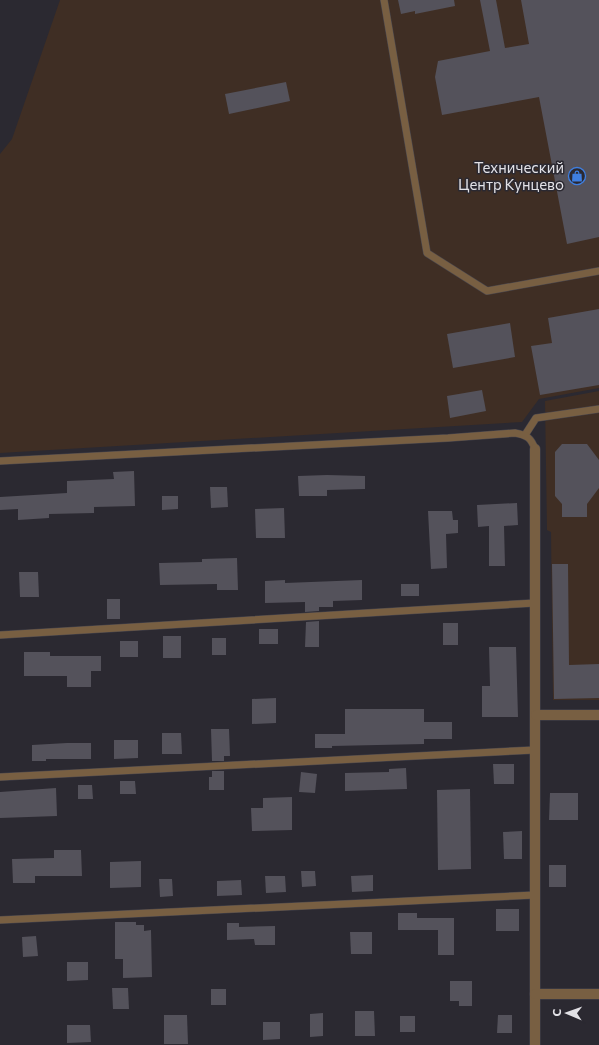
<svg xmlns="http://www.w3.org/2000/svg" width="599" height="1045" viewBox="0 0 599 1045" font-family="Commissioner,sans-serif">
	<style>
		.commercial { fill: #3f2e24 }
		.building { fill: #54525b }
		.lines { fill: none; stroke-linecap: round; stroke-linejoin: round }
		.service-casing { stroke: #48464e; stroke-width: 8 }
		.minor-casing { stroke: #48464e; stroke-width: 11 }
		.service { stroke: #785f42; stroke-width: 7 }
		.minor { stroke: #785f42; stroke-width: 10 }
		.labels { text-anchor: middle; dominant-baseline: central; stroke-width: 3; stroke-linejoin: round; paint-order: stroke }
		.poi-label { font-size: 15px; fill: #e2e1e6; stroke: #2b2931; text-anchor: end }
	</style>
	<rect width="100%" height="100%" fill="#2b2931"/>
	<g class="commercial">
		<polygon points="60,0 599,0 599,388 539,399 522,422 0,453 0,154 12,139"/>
		<polygon points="599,391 599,700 553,700 551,532 547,530 545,401"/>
	</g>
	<g class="building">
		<polygon points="398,0 454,0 455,6 415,14 415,11 401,14"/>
		<polygon points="480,0 496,0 505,48 529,44 521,0 599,0 599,237 567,244 539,97 442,115 435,77 438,61 490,51"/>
		<polygon points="286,82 290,101 229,114 225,94"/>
		<polygon points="599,309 599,385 540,395 531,346 552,343 548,318"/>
		<polygon points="510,323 515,357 453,368 447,334"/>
		<polygon points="482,390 486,411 450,418 447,396"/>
		<polygon points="562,444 587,444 599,460 599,488 587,504 587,517 562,517 562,504 555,496 555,452"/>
		<polygon points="134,471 135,506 94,507 94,513 49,514 49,518 18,520 18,509 0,510 0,497 67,493 67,481 114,479 113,472"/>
		<polygon points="327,475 365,476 365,489 327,490 327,496 299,496 298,476"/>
		<polygon points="210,487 227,487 228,507 211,508"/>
		<polygon points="162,496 178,496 178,509 162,510"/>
		<polygon points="517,503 518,525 504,526 505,566 489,566 489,526 478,527 477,505"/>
		<polygon points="284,508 285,538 256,538 255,509"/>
		<polygon points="428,511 452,511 453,520 458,520 458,533 446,534 447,568 431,569"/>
		<polygon points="237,558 238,590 217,590 217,584 160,585 159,563 202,562 202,559"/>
		<polygon points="552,564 568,564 569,665 599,664 599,698 554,699"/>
		<polygon points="19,572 38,572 39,597 20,597"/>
		<polygon points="285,580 285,583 362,580 362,600 333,601 333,607 319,607 319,611 305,612 305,602 265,603 265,581"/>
		<rect x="401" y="584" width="18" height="12"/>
		<rect x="107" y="599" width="13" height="20"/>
		<polygon points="319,621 319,647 305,647 306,622"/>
		<rect x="443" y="623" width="15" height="22"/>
		<rect x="259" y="629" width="19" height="15"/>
		<rect x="163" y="636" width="18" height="22"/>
		<rect x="212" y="638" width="14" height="17"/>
		<rect x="120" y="641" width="18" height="16"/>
		<polygon points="489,647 516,647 518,717 482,717 482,686 490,686"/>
		<polygon points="24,652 50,652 50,656 101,656 101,671 91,671 91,687 67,687 67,676 24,676"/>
		<polygon points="276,698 276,723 252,724 252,699"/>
		<polygon points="345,709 424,709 424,722 452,722 452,739 424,739 424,744 332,746 332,748 315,748 315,734 345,734"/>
		<polygon points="211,729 229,729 230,756 224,756 224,761 212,761"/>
		<polygon points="162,733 181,733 182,754 162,754"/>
		<polygon points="114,740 138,740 138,758 114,759"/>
		<polygon points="67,743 91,743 91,759 46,759 46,761 32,761 32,745"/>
		<polygon points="493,764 514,764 514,784 494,784"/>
		<polygon points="406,768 407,789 345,791 345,773 389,772 389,769"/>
		<polygon points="212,771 224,771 224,790 209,790 209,777 212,777"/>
		<polygon points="301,772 317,774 315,793 299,792"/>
		<polygon points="120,781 135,781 136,794 120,794"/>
		<polygon points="78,785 92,785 93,799 78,799"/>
		<polygon points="56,788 57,816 0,818 0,792"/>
		<polygon points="470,789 471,869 438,870 437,790"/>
		<polygon points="550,793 578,793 578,820 549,820"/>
		<polygon points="292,797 292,830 252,831 251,808 263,808 263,798"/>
		<polygon points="522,831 522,859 504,859 503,832"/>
		<polygon points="54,850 81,850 82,876 35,876 35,883 13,883 12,859 54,858"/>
		<polygon points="141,861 141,887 110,888 110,862"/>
		<rect x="549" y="865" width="17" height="22"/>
		<polygon points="301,871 315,871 316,886 302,887"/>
		<polygon points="373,875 373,891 352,892 351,876"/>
		<polygon points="265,876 285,876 286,892 266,893"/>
		<polygon points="159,879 172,879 173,896 160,897"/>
		<polygon points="241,880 242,895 217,896 217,881"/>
		<rect x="496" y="909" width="23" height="22"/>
		<polygon points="398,913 417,913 417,918 454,918 454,955 438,955 438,930 398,930"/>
		<polygon points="115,922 136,922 136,925 144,925 144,931 151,930 152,977 123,978 123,959 115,959"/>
		<polygon points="227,923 239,923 239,927 275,926 275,945 255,945 254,939 227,940"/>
		<polygon points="350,932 372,932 372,954 351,954"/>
		<polygon points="36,936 38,956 23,957 22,937"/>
		<polygon points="67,962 88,962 88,980 67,981"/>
		<polygon points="450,981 472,981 472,1006 459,1006 459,1001 450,1001"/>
		<polygon points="112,988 128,988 129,1009 113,1009"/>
		<rect x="211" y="989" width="15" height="16"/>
		<polygon points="355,1011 374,1011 375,1036 355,1036"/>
		<polygon points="323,1013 323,1036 310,1037 310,1014"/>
		<polygon points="164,1015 187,1015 188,1044 164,1044"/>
		<polygon points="498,1015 512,1015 512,1033 497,1033"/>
		<rect x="400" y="1016" width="15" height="16"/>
		<polygon points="263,1022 280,1022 280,1039 263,1040"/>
		<polygon points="67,1025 90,1025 91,1042 67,1043"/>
	</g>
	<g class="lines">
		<g class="service-casing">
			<g id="service">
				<polyline points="384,0 427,253 487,291 599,271"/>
				<polyline points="525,435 536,418 599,409"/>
				<path d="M0,461L448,438L515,433C527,435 531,438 535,449"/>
				<polyline points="0,635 535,603"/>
				<polyline points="0,777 535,750"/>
				<polyline points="0,920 535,895"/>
			</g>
		</g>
		<g class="minor-casing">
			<g id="minor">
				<polyline points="535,449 535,1045"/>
				<polyline points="536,715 599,715"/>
				<polyline points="535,994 599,994"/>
			</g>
		</g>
		<use href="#service" class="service"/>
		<use href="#minor" class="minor"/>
	</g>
	<defs>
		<g id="shop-ring" transform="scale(0.9)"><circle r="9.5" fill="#2b2931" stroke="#3f7fe0" stroke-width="1.5"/><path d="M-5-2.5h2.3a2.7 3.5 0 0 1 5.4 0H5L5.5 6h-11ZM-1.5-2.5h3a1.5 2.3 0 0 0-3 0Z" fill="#3f7fe0"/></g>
	</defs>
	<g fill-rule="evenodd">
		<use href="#shop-ring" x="577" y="176"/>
	</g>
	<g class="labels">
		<g class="poi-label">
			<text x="564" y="167">Технический<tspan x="564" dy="17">Центр Кунцево</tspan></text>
		</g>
	</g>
	<g transform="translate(567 1013) rotate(272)" stroke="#2b2931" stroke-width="3" paint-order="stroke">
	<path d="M0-3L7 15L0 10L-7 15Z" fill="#e2e1e6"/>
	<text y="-6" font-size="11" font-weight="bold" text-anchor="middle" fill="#e2e1e6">С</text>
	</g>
</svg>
